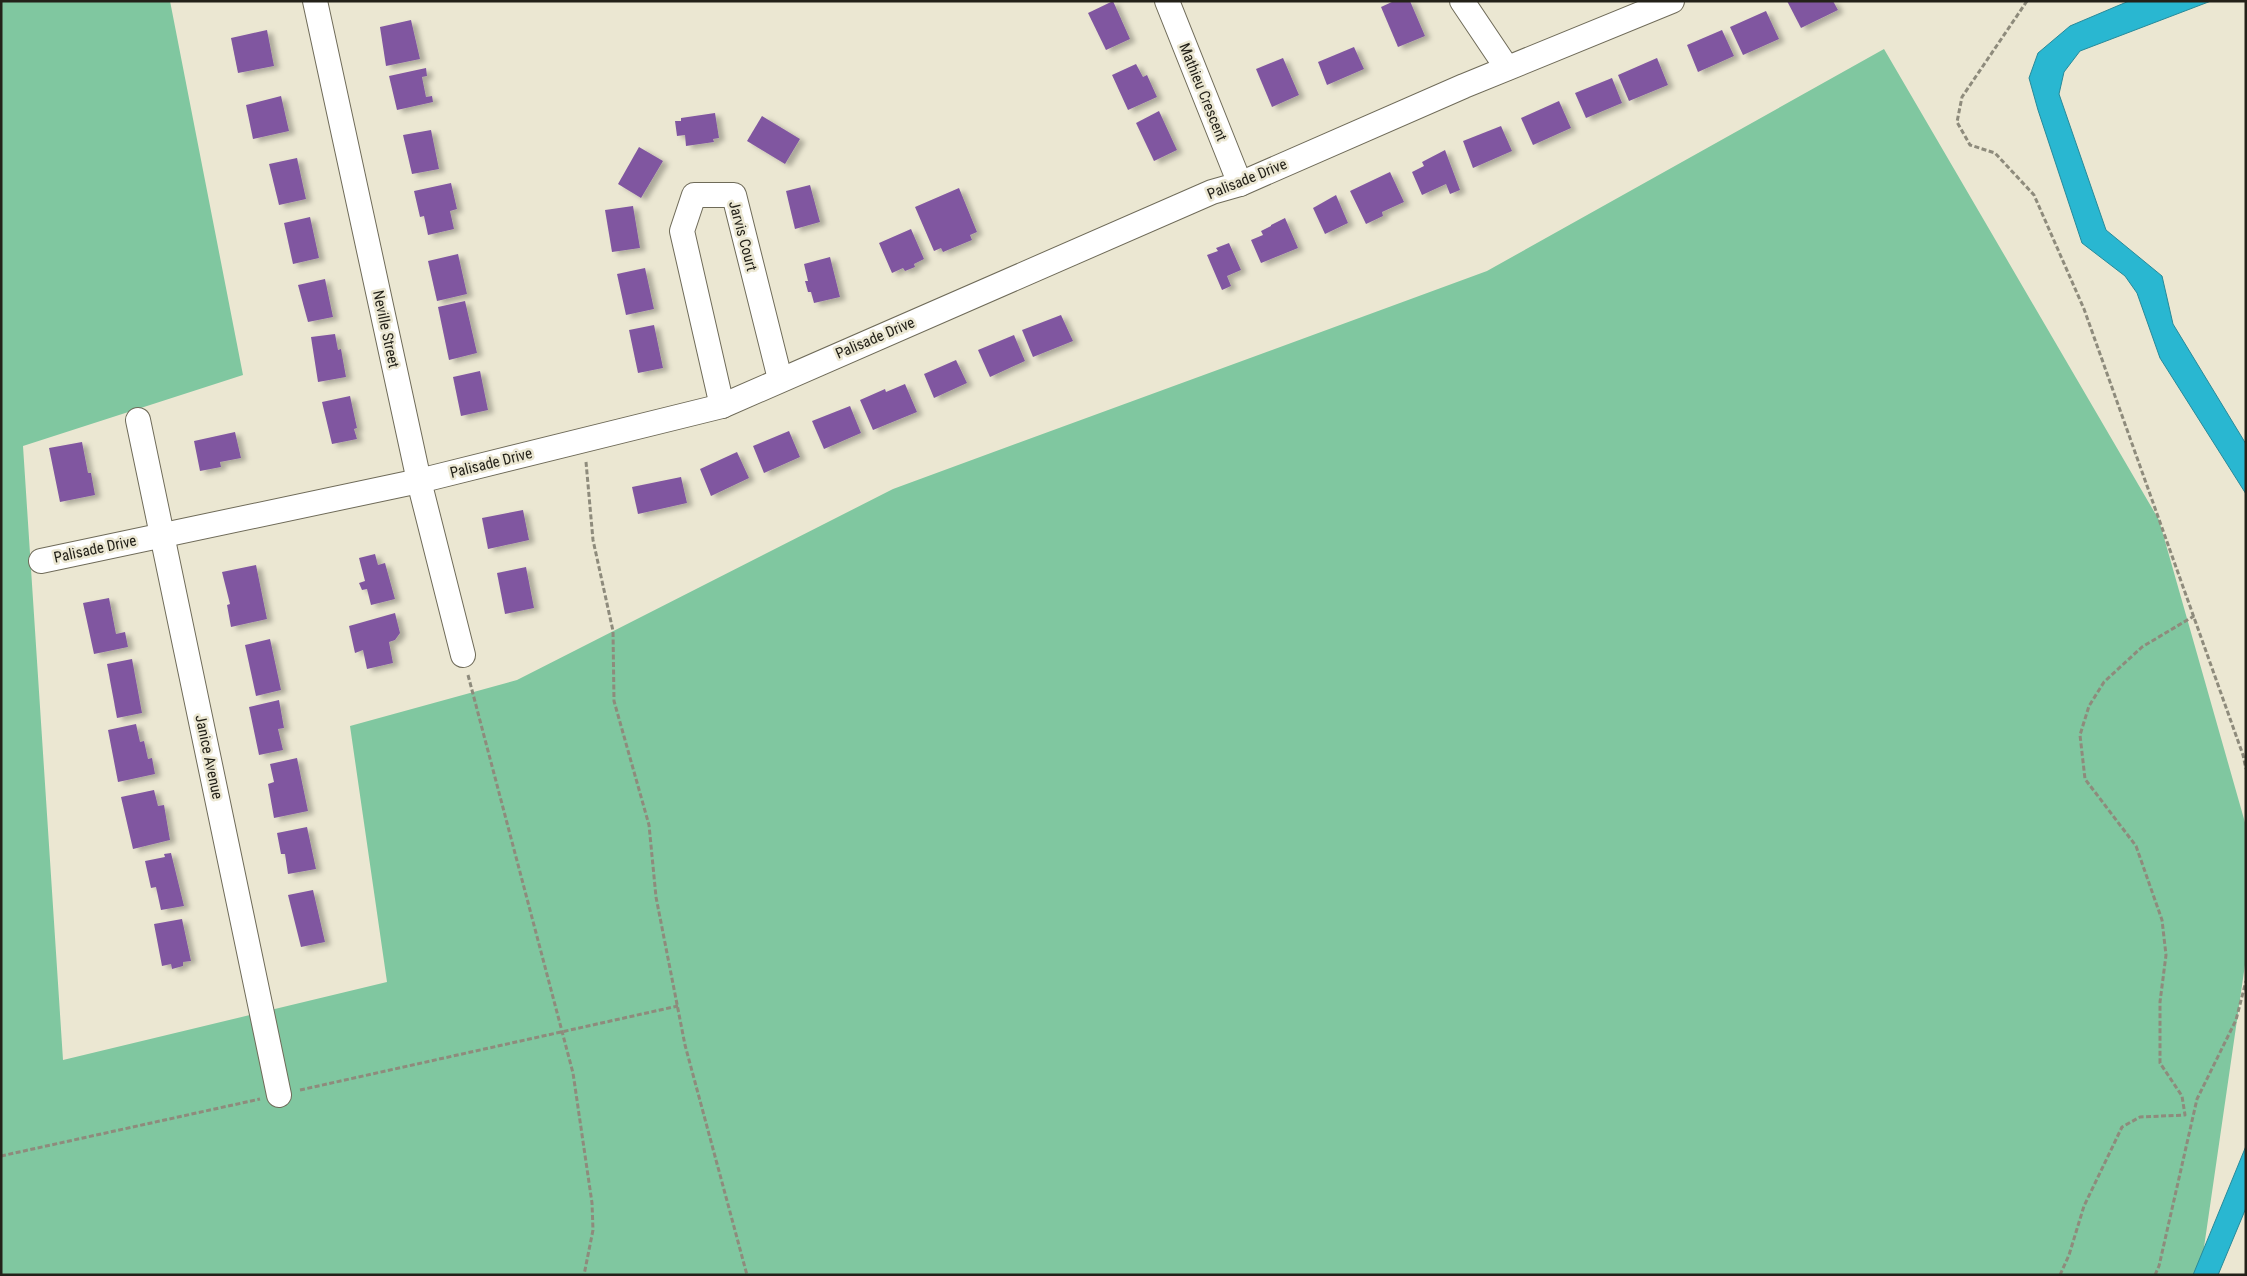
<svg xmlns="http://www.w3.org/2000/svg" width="2247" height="1276" viewBox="0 0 2247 1276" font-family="'Roboto Condensed',sans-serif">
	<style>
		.green { fill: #80c7a0 }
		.water { fill: #29b7d1; stroke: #278a9a }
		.building { fill: #8057a0; filter: url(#shadow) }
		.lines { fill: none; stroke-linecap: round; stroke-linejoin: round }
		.minor-casing { stroke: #6f6b59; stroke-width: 26 }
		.path { stroke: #8e8b7c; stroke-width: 3; stroke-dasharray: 5 2.5; stroke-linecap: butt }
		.minor { stroke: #fff; stroke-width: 24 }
		.labels { text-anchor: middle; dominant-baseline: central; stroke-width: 5; stroke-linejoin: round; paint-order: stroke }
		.street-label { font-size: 15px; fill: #232119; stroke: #ebe7d2 }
	</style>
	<defs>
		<filter id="shadow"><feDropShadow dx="5.5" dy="3" stdDeviation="2.5" flood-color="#0004"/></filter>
	</defs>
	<rect width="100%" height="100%" fill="#ebe7d2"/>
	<polygon class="green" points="1,1 170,1 243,375 23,446 63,1060 387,982 350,726 517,680 893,489 1487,271 1884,49 2159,520 2246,826 2246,958 2200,1275 1,1275"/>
	<g class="water">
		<polygon points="2129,1 2211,1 2080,51 2064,72 2059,94 2106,230 2162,276 2173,324 2246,444 2246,494 2160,358 2137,293 2125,276 2082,243 2038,110 2029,78 2038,53 2070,26"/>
		<polygon points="2246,1146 2246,1208 2218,1275 2193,1275"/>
	</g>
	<g class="building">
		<polygon points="1113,1 1130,39 1106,50 1088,13"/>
		<polygon points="1394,1 1410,1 1425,36 1398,47 1381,7"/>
		<polygon points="1787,1 1833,1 1838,10 1801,28"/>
		<polygon points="1766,11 1779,39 1743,55 1730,27"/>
		<polygon points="411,20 420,59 386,66 380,27"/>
		<polygon points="267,30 274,66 238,73 231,38"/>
		<polygon points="1722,30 1734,56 1698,72 1687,45"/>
		<polygon points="1354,47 1364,69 1327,85 1318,62"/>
		<polygon points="1283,58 1299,95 1272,107 1256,69"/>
		<polygon points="1657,58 1668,85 1629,101 1618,75"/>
		<polygon points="1136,64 1143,77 1147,75 1157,97 1128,110 1112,75"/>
		<polygon points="426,68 427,76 422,77 426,97 432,96 433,102 397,110 389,76"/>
		<polygon points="1612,78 1622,103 1586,118 1575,93"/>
		<polygon points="281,96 289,131 253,139 246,105"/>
		<polygon points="1559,101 1571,128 1533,145 1521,118"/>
		<polygon points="1159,111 1177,150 1154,161 1136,123"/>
		<polygon points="715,113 719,138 713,139 714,142 686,146 685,135 677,136 675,121 681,121 681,118"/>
		<polygon points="762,116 800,139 785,164 747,141"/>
		<polygon points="1501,126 1512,151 1473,168 1463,141"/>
		<polygon points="431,130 439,169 412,174 403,135"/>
		<polygon points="639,147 663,161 641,198 618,184"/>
		<polygon points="1445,150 1460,190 1450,194 1446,184 1422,195 1412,172 1424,166 1422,162"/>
		<polygon points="297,158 306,199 279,205 269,164"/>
		<polygon points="1390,172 1404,202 1382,212 1383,216 1366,224 1350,191"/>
		<polygon points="451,183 457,209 450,211 454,229 428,235 424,216 420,217 414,191"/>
		<polygon points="810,185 820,222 795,229 786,191"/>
		<polygon points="959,188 977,232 970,235 972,240 943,252 941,248 934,251 915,207"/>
		<polygon points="1336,195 1348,223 1325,234 1313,208"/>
		<polygon points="633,206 640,248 612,252 605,210"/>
		<polygon points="310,217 319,258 293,264 284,223"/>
		<polygon points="1285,218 1298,248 1261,263 1251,240 1263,235 1261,231 1271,226 1271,225"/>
		<polygon points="911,229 924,259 914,264 915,267 905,271 903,268 892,273 879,243"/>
		<polygon points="1229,243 1241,270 1227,276 1231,286 1222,290 1207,255 1218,251 1216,248"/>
		<polygon points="458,254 467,294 437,301 428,261"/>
		<polygon points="830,257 840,297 814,303 811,292 808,292 805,281 808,281 804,264"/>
		<polygon points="645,268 654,309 626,315 617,274"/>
		<polygon points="325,279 333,317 308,322 298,285"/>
		<polygon points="465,301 477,353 449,360 438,307"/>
		<polygon points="1061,315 1073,341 1033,357 1022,330"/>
		<polygon points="654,325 663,368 638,373 629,330"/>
		<polygon points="335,334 338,350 341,349 346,377 318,382 311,337"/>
		<polygon points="1014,335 1025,361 990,377 978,350"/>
		<polygon points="956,360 967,383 934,398 924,374"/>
		<polygon points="480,371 488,410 461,416 453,377"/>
		<polygon points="905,384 917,412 873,430 860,400 885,389 886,392"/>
		<polygon points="350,396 357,428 354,429 357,439 332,444 322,402"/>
		<polygon points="850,406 861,433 824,449 812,421"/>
		<polygon points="789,431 800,457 764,473 753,446"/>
		<polygon points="235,432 241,458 220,462 221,467 200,471 194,441"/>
		<polygon points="82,442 88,473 91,473 95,495 60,502 49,448"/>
		<polygon points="737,452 749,478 711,496 700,469"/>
		<polygon points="681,477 687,503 638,514 632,487"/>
		<polygon points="523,510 529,540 488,549 482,518"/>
		<polygon points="375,554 378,565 385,563 395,599 371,605 367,589 362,590 359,583 365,581 359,558"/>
		<polygon points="256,565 267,619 231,627 227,605 230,604 222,572"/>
		<polygon points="526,567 534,608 505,614 497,573"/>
		<polygon points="109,598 116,634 125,632 128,647 94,654 83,603"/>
		<polygon points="395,613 400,633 395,640 389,642 393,663 367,669 363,650 355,653 349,626"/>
		<polygon points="270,639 281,690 256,696 245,645"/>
		<polygon points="132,659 142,713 117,718 107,664"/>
		<polygon points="279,700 284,728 278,729 283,750 259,755 249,707"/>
		<polygon points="136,724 140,742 144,741 148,759 152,758 155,774 118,782 108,730"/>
		<polygon points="297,758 308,811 274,818 268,784 274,782 270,764"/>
		<polygon points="154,790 158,806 164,805 170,840 133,849 121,797"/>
		<polygon points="307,827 316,869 288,874 285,854 281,854 277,833"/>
		<polygon points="171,853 184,906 161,910 156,887 151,888 145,861 165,857 164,854"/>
		<polygon points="313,890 325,942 301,947 288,895"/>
		<polygon points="182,919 191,961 183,962 183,966 172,969 171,964 162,966 154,924"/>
	</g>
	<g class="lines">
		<g class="minor-casing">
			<g id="minor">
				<polyline points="315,1 419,481 463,655"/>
				<polyline points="1167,1 1240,184"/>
				<polyline points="1462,1 1507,68"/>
				<polyline points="722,406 682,231 694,195 734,195 780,379"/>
				<polyline points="138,420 279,1095"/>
				<polyline points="41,561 419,481 722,406 1212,192 1240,184 1464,86 1672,1"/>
			</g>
		</g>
		<g class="path">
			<polyline points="2027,1 1962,97 1957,122 1970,145 1995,153 2034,195 2084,309 2243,755 2246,769"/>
			<polyline points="586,462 593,540 613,631 614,701 649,825 656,897 685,1045 747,1275"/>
			<polyline points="468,675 573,1073 592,1203 593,1230 584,1275"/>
			<polyline points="300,1090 678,1006"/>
			<polyline points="1,1156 260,1099"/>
			<polyline points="2060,1275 2069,1255 2084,1206 2122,1127 2140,1117 2185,1115 2182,1096 2160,1063 2160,1002 2166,955 2162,920 2136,846 2085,779 2080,735 2089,706 2104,682 2142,647 2194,616"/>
			<polyline points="2155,1275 2159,1266 2197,1099 2236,1020 2246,981"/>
		</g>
		<use href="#minor" class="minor"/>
	</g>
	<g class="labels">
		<g class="street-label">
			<text transform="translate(1203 92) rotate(68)">Mathieu Crescent</text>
			<text transform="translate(1247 179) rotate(-22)">Palisade Drive</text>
			<text transform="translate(743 236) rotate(75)">Jarvis Court</text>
			<text transform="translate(386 329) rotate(78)">Neville Street</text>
			<text transform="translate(875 338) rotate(-23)">Palisade Drive</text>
			<text transform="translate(491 463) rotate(-14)">Palisade Drive</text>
			<text transform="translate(95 549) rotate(-12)">Palisade Drive</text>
			<text transform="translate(209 757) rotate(78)">Janice Avenue</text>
		</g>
	</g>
	<rect width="2247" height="1276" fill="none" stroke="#232119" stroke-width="5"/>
</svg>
